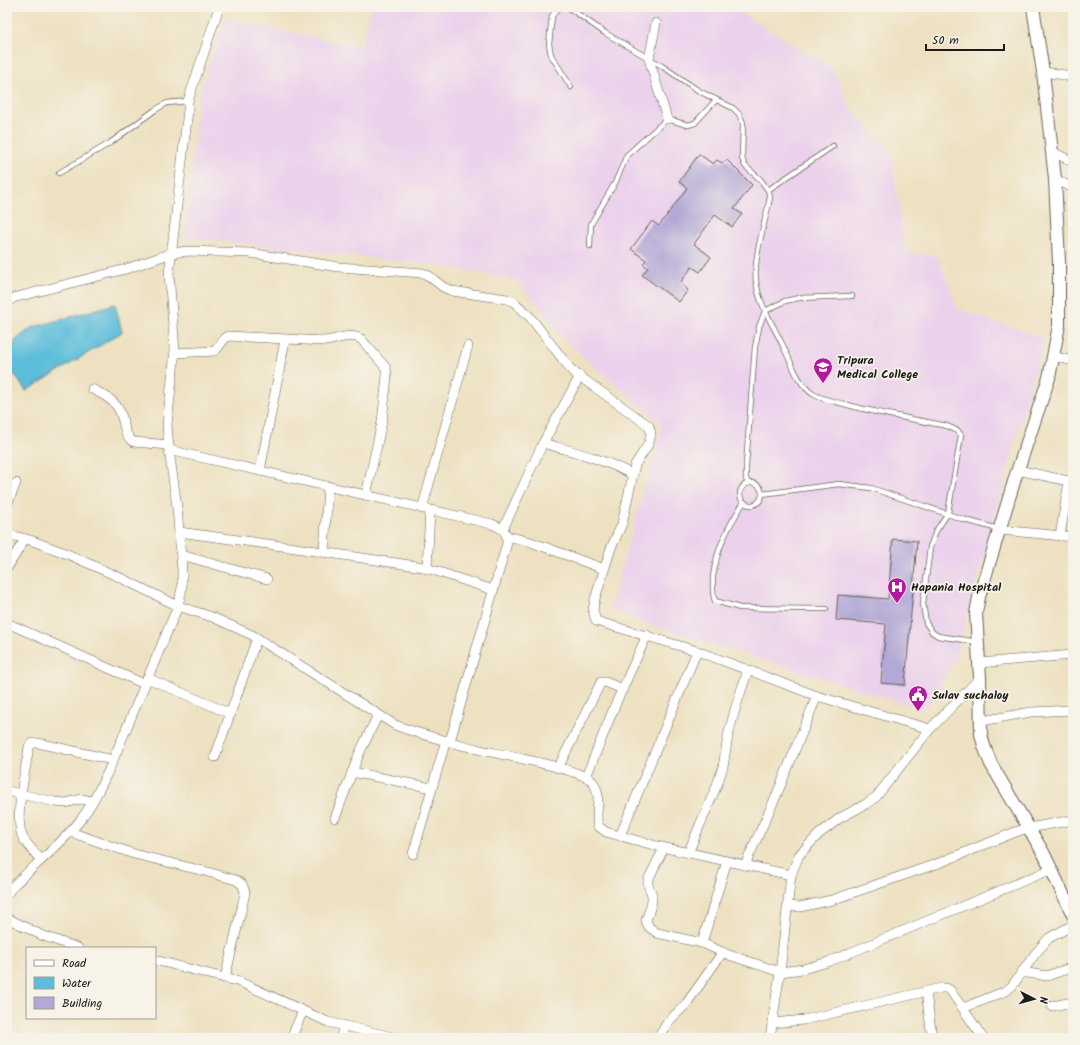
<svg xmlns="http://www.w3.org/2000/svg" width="1080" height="1045" viewBox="0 0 1080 1045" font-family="Kalam,sans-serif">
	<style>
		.built { fill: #ebd1ec }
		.water { fill: #5cbdda; stroke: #3c6c7b }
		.building { fill: #b3a9d6 }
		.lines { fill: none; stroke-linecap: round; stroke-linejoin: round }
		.lane-casing { stroke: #656156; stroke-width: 6 }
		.street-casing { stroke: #656156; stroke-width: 10 }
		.secondary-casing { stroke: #656156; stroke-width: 14 }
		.lane { stroke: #fff; stroke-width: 4.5 }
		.street { stroke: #fff; stroke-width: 9 }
		.secondary { stroke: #fff; stroke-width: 12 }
		.labels { text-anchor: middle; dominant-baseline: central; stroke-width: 3.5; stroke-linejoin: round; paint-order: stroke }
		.poi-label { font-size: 12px; font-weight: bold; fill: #1c1c1c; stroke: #f7f3e8; text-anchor: start }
	</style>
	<rect width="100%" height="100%" fill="#f7f3e8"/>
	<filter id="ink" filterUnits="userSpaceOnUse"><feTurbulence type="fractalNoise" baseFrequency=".025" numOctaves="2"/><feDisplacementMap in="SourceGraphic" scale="8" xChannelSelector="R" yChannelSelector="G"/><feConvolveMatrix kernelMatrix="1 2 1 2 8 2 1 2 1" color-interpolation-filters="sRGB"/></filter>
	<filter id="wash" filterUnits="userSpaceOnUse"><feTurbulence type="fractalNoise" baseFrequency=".012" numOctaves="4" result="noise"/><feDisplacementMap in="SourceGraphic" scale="16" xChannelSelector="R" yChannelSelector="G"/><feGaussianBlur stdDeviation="0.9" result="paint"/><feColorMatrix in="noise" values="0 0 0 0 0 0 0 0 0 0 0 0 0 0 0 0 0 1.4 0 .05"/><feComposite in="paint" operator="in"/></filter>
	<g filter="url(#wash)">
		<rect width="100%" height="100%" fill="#ede1c1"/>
		<polygon class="built" points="372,7 731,7 832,68 850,108 891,153 905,253 938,256 957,309 1044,338 955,660 925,710 647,624 610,609 662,425 568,343 518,281 436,265 185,237 198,98 225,19 361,47"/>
		<polygon class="water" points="115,304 122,332 26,391 7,364 7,359 16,340 31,328"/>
		<g id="blocks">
			<g class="building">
				<polygon points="699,154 713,164 717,160 722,163 727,160 752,185 734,209 742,214 732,227 715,215 694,244 711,257 700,272 692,267 680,283 688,290 679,302 642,275 648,268 643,264 646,260 631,249 652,221 659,226 687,188 679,182"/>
				<polygon points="893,539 917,541 905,685 881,683 886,624 836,620 838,595 888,599"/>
			</g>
		</g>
	</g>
	<g filter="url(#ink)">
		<use href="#blocks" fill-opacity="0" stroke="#656156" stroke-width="1"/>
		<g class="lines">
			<g class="lane-casing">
				<g id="lane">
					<polyline points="559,7 552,16 549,44 551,55 571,87"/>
					<path d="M568,7L605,33L662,66L699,91L733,108L739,114L743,123L742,158L745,166L760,179L768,190L770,197C766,220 753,258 756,281C759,305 774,326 784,348C792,364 798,384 813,394C823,400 837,402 848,405C880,414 914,419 947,426L958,431L961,435L948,513L936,531L930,547L923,604L926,623L932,632L938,636L978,642"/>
					<polyline points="59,173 110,143 155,110 167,103 188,101"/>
					<polyline points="768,190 833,146"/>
					<polyline points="590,246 591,224 615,183 627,155 667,119 688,125 695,123 716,100"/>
					<circle cx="751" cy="494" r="11"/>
					<polyline points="748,483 746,479 746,465 755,347 759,327 765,311 785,301 799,298 852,296"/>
					<polyline points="762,494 839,484 871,488 962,519 998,529"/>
					<path d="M744,502C728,527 717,547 713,577C713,586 712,593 715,601L740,608L826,609"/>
				</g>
			</g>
			<g class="street-casing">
				<g id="street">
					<polyline points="656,23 649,59 667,119"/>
					<polyline points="1043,72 1065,75 1073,79"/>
					<polyline points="1051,151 1073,162"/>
					<polyline points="1055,179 1073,188"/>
					<polyline points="7,303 13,298 126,269 172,253 188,251 250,253 339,267 423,273 429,276 443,287 452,291 507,299 514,302 530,317 572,371 649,426 651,434 649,443 635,465 622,524 611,548 595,599 593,610 596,621 697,651 817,696 930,729"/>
					<path d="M175,353L215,351C220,346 222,340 228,336L324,341C337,340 350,332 361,339L386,368L387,376L382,422L366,495"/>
					<polyline points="1053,356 1073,361"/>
					<path d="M92,389C102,394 115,400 120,412C125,422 123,436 134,442L169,445"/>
					<path d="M543,443C574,452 605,459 633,475"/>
					<path d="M169,450L492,524C502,528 508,532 507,543L450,741"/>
					<polyline points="1018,470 1073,482"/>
					<polyline points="260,471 285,340"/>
					<polyline points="7,505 16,483"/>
					<polyline points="422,509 468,346"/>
					<polyline points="503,529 543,443 580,376"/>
					<polyline points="1000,530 1073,537"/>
					<polyline points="179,532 282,546 423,567 436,571 493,590"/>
					<path d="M7,534L30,540L65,553L121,578L178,606L212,617L252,635L395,725C421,735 450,742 477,749C497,754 584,769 593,782C603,797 594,811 598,826L606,832L657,846L791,875"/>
					<polyline points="507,536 531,542 604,569"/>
					<polyline points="1060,536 1069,481"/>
					<polyline points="324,552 328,486"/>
					<polyline points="181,555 267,579"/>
					<polyline points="7,568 25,539"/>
					<polyline points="427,569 430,510"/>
					<polyline points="7,623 144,684"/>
					<polyline points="979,663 1073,655"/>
					<polyline points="147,678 231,714"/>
					<polyline points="982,721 1031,712 1073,710"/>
					<polyline points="215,757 257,638"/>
					<polyline points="558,768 601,682 605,682 623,689"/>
					<polyline points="352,772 432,788"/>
					<polyline points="586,777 616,703 647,635"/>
					<polyline points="7,791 55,802 66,803 81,799 92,801"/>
					<polyline points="335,818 359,754 378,715"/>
					<polyline points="70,832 134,854 208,872 236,880 242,884 245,892 242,907 225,978"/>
					<polyline points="620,836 697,651"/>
					<path d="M664,848L648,880C647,888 650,888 652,895C653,905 648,912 646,921L649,927L657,933L702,943L729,955L780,972L803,969L828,962L1052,869"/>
					<polyline points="688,853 717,785 723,767 728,736 736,706 748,670"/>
					<polyline points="413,854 446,740"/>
					<path d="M41,860C35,853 28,846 23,838C13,819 26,769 29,747L33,743H38L113,760"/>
					<polyline points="745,865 777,794 817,696"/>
					<path d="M7,894L14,885C35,865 59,846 78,823C92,806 102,785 111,765L178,606L182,588V570L177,507L169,450L167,425L175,351L169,274L188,110V101L219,7"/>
					<polyline points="787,906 800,907 832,900 939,863 1018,831 1029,828 1073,820"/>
					<polyline points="7,918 41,935 78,948"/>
					<polyline points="702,943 727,861"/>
					<polyline points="155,960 240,982 328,1022 397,1038"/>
					<polyline points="1021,972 1047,976 1073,967"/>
					<polyline points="926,992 932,1038"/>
					<polyline points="1052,1006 1073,1002"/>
					<polyline points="963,1008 1006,991 1012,986 1035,954 1049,938 1073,925"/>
					<polyline points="772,1023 804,1020 941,988 946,988 950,990 983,1038"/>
					<polyline points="291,1038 303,1011"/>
					<polyline points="341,1038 343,1025"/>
					<polyline points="658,1038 667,1023 686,1004 723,952"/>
					<polyline points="770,1038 780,972 791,875 799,855 819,834 840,818 866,804 876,797 930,729 980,678"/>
				</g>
			</g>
			<g class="secondary-casing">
				<polyline id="secondary" points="1033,7 1043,72 1055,179 1059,262 1059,325 1049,378 1016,475 979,597 976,613 980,678 981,734 984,746 991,764 1044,854 1073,915"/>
			</g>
			<use href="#lane" class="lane"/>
			<use href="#street" class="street"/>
			<use href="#secondary" class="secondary"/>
		</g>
	</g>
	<defs>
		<g id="university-pin" transform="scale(1)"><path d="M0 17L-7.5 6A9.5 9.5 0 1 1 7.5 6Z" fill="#b5179e" stroke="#f7f3e8"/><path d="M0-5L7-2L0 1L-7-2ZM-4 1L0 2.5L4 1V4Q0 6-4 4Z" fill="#fff"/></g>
		<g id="hospital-pin" transform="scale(1)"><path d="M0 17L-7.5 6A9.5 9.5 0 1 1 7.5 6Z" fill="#b5179e" stroke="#f7f3e8"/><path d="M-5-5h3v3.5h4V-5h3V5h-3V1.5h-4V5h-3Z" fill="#fff"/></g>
		<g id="civic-pin" transform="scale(1)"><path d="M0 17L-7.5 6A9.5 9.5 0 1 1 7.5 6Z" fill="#b5179e" stroke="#f7f3e8"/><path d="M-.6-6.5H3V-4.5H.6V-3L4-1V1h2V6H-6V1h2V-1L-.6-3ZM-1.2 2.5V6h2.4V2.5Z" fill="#fff"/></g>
	</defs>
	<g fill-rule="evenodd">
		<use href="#university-pin" x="823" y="367"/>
		<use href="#hospital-pin" x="897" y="587"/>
		<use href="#civic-pin" x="918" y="695"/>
	</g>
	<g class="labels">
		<g class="poi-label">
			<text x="837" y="360">Tripura<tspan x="837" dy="14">Medical College</tspan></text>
			<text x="911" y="587">Hapania Hospital</text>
			<text x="932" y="695">Sulav suchaloy</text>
		</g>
	</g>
	<rect width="1080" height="1045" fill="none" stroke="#f7f3e8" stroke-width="24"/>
	<rect x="26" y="947" width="130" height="72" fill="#f7f3e8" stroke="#9f9d96"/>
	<rect x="34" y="960" width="20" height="6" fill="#ffffff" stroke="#9f9d96"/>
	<text x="62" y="967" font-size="12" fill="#1c1c1c">Road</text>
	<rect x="34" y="977" width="20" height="12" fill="#5cbdda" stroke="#9f9d96"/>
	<text x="62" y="987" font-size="12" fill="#1c1c1c">Water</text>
	<rect x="34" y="997" width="20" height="12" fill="#b3a9d6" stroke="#9f9d96"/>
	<text x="62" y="1007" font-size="12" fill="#1c1c1c">Building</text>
	<g transform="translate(1034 999) rotate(96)" stroke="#f7f3e8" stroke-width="3" paint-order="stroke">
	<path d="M0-3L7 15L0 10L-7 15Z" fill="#1c1c1c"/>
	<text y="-6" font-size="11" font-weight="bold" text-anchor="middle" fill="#1c1c1c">N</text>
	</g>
	<path d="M926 44v6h78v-6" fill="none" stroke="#1c1c1c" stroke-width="2"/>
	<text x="932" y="44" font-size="12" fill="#1c1c1c" stroke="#f7f3e8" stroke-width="3" paint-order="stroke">50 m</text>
</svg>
